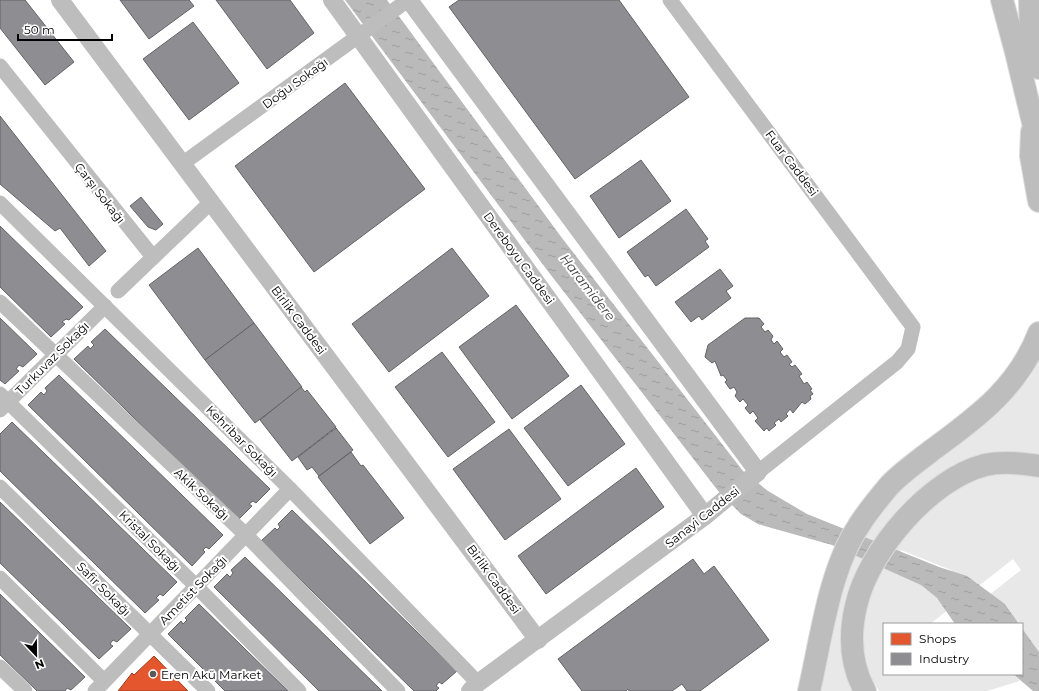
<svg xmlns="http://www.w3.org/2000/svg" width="1039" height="691" viewBox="0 0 1039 691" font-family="Montserrat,sans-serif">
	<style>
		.grass { fill: #e8e8e8 }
		.water { fill: url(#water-ripples) }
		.shops { fill: #e4572e; stroke: #a03d20 }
		.industry { fill: #8d8d92; stroke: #636366 }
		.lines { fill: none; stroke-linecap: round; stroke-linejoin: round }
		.trunk-casing { stroke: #dbdbdb; stroke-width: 24 }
		.minor { stroke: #bdbdbd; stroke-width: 15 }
		.tertiary { stroke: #bdbdbd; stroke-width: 18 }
		.trunk { stroke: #bdbdbd; stroke-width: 22 }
		.poi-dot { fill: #595959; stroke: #fff; stroke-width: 1.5 }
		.labels { text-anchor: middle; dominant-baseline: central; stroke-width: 4; stroke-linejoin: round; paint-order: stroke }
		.street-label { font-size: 12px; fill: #000; stroke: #fff }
		.poi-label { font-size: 12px; fill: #000; stroke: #fff; text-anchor: start }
		.water-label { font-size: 13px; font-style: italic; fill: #3d3d3d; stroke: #fff }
	</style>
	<defs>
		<pattern id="water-ripples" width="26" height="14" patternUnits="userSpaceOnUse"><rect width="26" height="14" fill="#bababa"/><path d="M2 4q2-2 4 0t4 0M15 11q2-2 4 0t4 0" fill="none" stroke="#9e9e9e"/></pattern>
	</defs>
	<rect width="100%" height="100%" fill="#fff"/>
	<g class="grass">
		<polygon points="1039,357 1039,457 979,459 866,562 854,691 817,691 841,589 859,541 876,515 914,477 1003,408 1029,378"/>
		<polygon points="1039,473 1039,652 1022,628 1022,624 1019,624 1006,605 988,596 1021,570 1013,559 971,592 951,570 901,550 894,569 921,584 949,609 930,624 884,624 884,674 1013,674 1020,681 987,691 879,691 866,668 862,643 864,609 876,578 908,526 946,494 983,475"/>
	</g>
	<g class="water">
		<polygon points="345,0 387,0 562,238 743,471 768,491 807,514 939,567 967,576 1005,604 1019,624 955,624 937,598 921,585 832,545 758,524 741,514 719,492 547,270"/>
		<polygon points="1022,628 1039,652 1039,691 1033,691 1013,674 1022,674"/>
	</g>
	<polygon class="shops" points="154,656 188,691 118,691 132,673 134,675"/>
	<g class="industry">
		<polygon points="0,0 25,0 74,62 45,85 0,28"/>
		<polygon points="120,0 189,0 194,6 149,39"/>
		<polygon points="216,0 290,0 314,33 267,69"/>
		<polygon points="459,0 619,0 689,97 575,179 449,7"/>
		<polygon points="193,22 239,83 189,120 143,59"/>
		<polygon points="345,83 425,189 314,272 235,166"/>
		<polygon points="0,116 106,251 89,266 60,228 55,231 0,184"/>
		<polygon points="641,160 671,201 619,238 590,196"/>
		<polygon points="141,197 163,224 156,230 148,227 130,206"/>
		<polygon points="686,209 708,239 705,241 709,247 656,286 648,275 645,277 627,252"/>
		<polygon points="0,226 83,307 69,320 66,319 62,322 65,324 51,337 0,287"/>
		<polygon points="198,248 254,323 205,360 149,285"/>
		<polygon points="452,248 489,296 389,372 352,324"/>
		<polygon points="720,269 733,286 726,291 731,298 702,320 699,316 691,322 675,302"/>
		<polygon points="516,305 569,376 512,419 459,347"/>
		<polygon points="0,318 37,354 23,367 19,365 16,369 19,371 5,384 0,380"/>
		<polygon points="745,318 759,318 764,324 761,327 765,332 768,330 773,336 771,340 774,344 777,341 783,349 780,352 784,357 787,355 792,362 789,364 792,367 795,365 802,374 799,376 804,384 807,382 812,389 810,390 813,394 810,396 811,399 805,404 802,402 793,413 790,409 786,414 788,416 781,422 779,419 774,423 776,425 769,431 767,428 764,431 755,421 758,418 753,411 750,414 745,408 748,405 743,399 740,402 735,396 737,392 734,387 730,389 725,382 727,380 723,375 721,376 715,361 712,363 705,357 708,345"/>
		<polygon points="254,323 302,387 255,423 205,360"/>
		<polygon points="105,329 270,489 256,503 253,501 249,504 252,506 238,520 74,359 88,346 90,349 94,345 91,342"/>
		<polygon points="442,352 495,422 448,457 395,387"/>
		<polygon points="59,375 223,535 209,549 206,547 203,550 205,552 192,566 28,405 41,392 44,395 47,391 45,388"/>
		<polygon points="581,385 625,444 568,486 524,428"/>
		<polygon points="301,387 305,392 307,390 336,427 292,461 260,420"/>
		<polygon points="12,422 177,582 163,596 160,594 156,598 159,600 145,613 0,471 0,434"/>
		<polygon points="336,428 353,450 319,476 312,467 307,470 298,457"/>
		<polygon points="509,429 561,499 505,540 453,469"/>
		<polygon points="351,452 361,466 363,465 404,518 370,544 318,477"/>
		<polygon points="636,468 664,507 546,594 518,556"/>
		<polygon points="0,502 131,629 117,642 113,640 110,644 113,646 99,659 0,563"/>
		<polygon points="292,510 457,671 442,684 439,682 436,686 439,688 436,691 414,691 261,541 275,528 277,530 280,527 278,524"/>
		<polygon points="245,557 382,691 319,691 214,587 227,574 230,577 233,573 231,570"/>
		<polygon points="693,559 704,574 714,566 769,640 700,691 687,691 682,684 672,691 629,691 628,689 626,691 582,691 558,659"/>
		<polygon points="0,594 85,677 71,690 67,688 65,691 37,691 0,655"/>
		<polygon points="199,604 288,691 225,691 168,634 181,621 183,624 187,620 185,618"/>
	</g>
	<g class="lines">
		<g class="trunk-casing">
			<g id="trunk">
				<polyline points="1002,0 1016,52 1039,147"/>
				<polyline points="1030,0 1031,38 1039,68"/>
				<polyline points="1032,132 1031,156 1039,201"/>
				<path d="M809,691C821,640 829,571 858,527C867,512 878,499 889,486C901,473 917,462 931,451C977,417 1018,388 1039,333"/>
				<path d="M865,691C850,664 849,636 856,606C868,551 930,479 985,465C1002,461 1021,463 1039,466"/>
			</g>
		</g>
		<g class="minor">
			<polyline points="670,0 913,327 908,349 897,362 758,472"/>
			<polyline points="0,66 153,257"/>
			<polyline points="182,164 408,0"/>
			<polyline points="0,203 290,489 478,683"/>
			<polyline points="118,291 211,202"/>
			<polyline points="0,302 246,535 398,691"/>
			<polyline points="0,394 196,586 299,691"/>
			<polyline points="0,410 105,306"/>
			<polyline points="0,487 208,691"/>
			<polyline points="0,578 104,681"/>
			<polyline points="0,667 25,691"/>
			<polyline points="95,691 290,489"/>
		</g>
		<g class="tertiary">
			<polyline points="60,0 538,640"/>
			<polyline points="332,0 705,516"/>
			<polyline points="409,0 758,472 705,516 478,683 470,691"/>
		</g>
		<use href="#trunk" class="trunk"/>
	</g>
	<circle class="poi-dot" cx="153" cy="674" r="4"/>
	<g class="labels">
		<g class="street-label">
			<text transform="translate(295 83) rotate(-36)">Doğu Sokağı</text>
			<text transform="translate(792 163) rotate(53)">Fuar Caddesi</text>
			<text transform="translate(100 193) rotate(52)">Çarşı Sokağı</text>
			<text transform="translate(519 258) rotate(54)">Dereboyu Caddesi</text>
			<text transform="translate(299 320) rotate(53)">Birlik Caddesi</text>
			<text transform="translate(52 358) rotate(-45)">Turkuvaz Sokağı</text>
			<text transform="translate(242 441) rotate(45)">Kehribar Sokağı</text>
			<text transform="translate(202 494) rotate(43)">Akik Sokağı</text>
			<text transform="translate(702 517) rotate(-38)">Sanayi Caddesi</text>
			<text transform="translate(150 541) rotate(45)">Kristal Sokağı</text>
			<text transform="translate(494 579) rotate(54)">Birlik Caddesi</text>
			<text transform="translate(104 589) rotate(45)">Safir Sokağı</text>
			<text transform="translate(193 590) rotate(-46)">Ametist Sokağı</text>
		</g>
		<g class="poi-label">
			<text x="161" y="674">Eren Akü Market</text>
		</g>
		<g class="water-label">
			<text transform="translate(588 287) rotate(52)">Haramidere</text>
		</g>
	</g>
	<rect x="883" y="623" width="140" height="52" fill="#ffffff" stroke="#999999"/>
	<rect x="891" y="633" width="20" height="12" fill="#e4572e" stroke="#999999"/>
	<text x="919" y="643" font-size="12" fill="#000000">Shops</text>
	<rect x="891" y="653" width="20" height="12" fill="#8d8d92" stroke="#999999"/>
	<text x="919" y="663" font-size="12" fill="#000000">Industry</text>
	<g transform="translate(36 655) rotate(158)" stroke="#ffffff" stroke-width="3" paint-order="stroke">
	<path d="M0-3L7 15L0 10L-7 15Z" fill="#000000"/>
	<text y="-6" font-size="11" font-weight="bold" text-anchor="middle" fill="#000000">N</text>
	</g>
	<path d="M18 34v6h94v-6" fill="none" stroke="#000000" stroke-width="2"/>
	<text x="24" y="34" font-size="12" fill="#000000" stroke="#ffffff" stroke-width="3" paint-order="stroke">50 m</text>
</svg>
